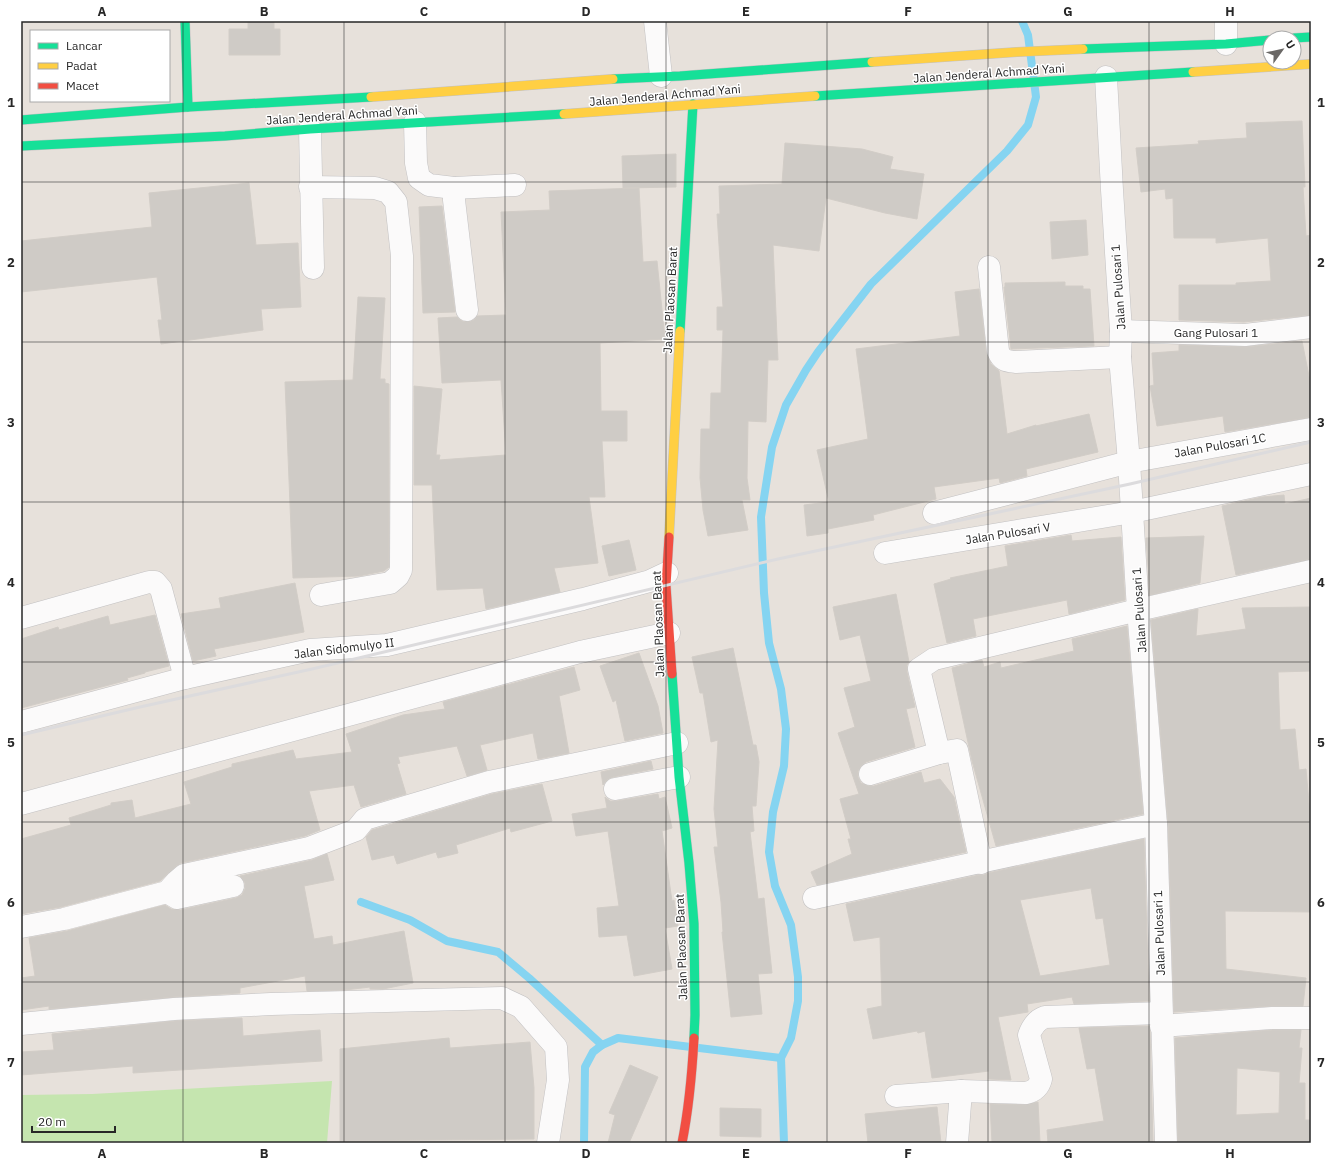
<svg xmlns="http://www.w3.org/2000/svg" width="1332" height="1164" viewBox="0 0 1332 1164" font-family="'IBM Plex Sans',sans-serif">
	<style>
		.green { fill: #c5e5af }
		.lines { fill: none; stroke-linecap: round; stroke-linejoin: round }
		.stream { stroke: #85d4f1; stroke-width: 8 }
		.building { fill: #cfcbc6; stroke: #d2cdc7; fill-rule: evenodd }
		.street-casing { stroke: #c2c1c2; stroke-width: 23 }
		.fast-casing { stroke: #c2c1c2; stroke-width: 10 }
		.slow-casing { stroke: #c2c1c2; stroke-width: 10 }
		.jam-casing { stroke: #c2c1c2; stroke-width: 10 }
		.street { stroke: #fbfafa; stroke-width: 22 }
		.fast { stroke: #16e098; stroke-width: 9 }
		.slow { stroke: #ffcf43; stroke-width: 9 }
		.jam { stroke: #f24e42; stroke-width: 9 }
		.rail { stroke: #dcdbdd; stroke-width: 3 }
		.grid { fill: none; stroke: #272727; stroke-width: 1; stroke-opacity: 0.55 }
		.labels { text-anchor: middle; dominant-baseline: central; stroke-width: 3; stroke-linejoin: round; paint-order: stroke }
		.street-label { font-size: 12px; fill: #272727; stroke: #fff }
		.neatline { fill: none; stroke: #272727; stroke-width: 1.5 }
		.grid-label { font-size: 13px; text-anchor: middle; font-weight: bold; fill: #272727 }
	</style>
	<rect width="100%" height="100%" fill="#e7e1db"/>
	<polygon class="green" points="332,1081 327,1143 21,1143 21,1095 92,1094"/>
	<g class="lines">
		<g class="stream">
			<polyline points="361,902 410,920 447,941 498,952 529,978 602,1045"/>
			<polyline points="584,1143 585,1067 593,1052 602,1045 618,1038 781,1058"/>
			<polyline points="784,1143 781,1058 791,1038 798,1001 798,977 791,925 775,886 769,852 773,812 784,766 786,729 781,689 769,643 764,593 761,517 772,447 786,405 806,370 818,352 871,284 1007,151 1028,125 1036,97 1028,35 1022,21"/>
		</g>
	</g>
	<g class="building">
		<polygon points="248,21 274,21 274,29 280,29 280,55 229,55 229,29 248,29"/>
		<polygon points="1302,121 1305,187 1303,187 1306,236 1311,235 1311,315 1244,322 1179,320 1179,285 1236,285 1236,283 1271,281 1268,238 1216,243 1216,238 1174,238 1173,198 1166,199 1165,189 1141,192 1136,148 1199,144 1198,141 1247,138 1246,123"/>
		<polygon points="785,143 862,149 893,157 890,169 924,174 917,219 885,213 826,198 819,251 773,245 778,360 768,360 766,422 748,421 747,478 750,500 742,500 748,530 708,536 703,510 700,478 701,429 710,429 711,393 721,393 723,330 717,330 717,307 723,307 717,214 720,214 719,186 782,184"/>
		<polygon points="676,154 676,187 623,188 622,156"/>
		<polygon points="249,183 256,245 298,243 301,307 261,309 263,330 161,344 158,320 162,320 157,277 21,292 21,241 152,227 149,193"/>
		<polygon points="639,188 643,262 657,261 665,339 600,343 601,411 627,411 627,441 602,441 605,497 589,497 598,563 554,568 560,592 486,609 483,588 437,590 432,485 414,485 414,386 442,389 436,455 440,455 439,460 506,455 501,380 442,383 438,318 457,317 462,321 468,322 474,320 477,316 506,315 501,212 550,210 549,191"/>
		<polygon points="442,206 455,312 423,313 419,207"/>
		<polygon points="1086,220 1088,255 1052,259 1050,222"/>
		<polygon points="1065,282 1065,286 1083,286 1083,289 1090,289 1094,346 1011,349 1004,287 1005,287 1005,283"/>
		<polygon points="979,289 986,352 991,364 999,371 1007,434 1036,425 1036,426 1089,414 1098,452 1026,469 1027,476 1000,483 999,478 934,487 936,499 873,515 874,520 828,529 828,533 807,536 804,505 829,502 817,450 868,439 856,349 960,336 955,292"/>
		<polygon points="358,297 385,298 380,379 385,379 385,383 389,384 389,567 384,571 359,576 293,578 285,382 353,380"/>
		<polygon points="1302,341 1311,386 1311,417 1225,432 1223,416 1157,426 1150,386 1154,385 1152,353 1179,351 1179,345 1245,347"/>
		<polygon points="1284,495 1285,504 1311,498 1311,559 1236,575 1222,506 1262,497"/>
		<polygon points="1071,535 1072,541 1121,537 1125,600 1069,614 1067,600 973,619 976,636 947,643 934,584 951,579 950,578 1008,566 1005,546"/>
		<polygon points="1204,536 1200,583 1150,595 1146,538"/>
		<polygon points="629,540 636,570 609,576 602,546"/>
		<polygon points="295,583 304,632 214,649 216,656 193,661 181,614 221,608 219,598"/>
		<polygon points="896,594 909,662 907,665 907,672 915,707 906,709 915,747 866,762 861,766 858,771 858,777 861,783 868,786 874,786 921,772 924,783 940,779 954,797 966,852 817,885 811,872 852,854 848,839 851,839 840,799 859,794 838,733 855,727 844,688 871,681 860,635 840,640 833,607"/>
		<polygon points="1310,607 1311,671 1278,672 1280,730 1295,729 1299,770 1306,769 1311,826 1311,912 1225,911 1226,969 1306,978 1303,1006 1271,1006 1174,1012 1168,823 1151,620 1198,609 1196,636 1246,629 1242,608"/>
		<polygon points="155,615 169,666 145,672 145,673 127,678 128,680 21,708 21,639 58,627 59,630 108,616 110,625"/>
		<polygon points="1127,626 1143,814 996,846 972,761 952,668 982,660 984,667 1000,662 1001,668 1074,651 1072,639"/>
		<polygon points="733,648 753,745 756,745 759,762 756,806 752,806 754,831 750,832 758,899 764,898 772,973 758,974 762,1014 731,1017 722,932 723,932 721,902 714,847 718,847 714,809 718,740 711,742 703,693 700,693 692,657"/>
		<polygon points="639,653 658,706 663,733 625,741 616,700 613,702 600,666"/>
		<polygon points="574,667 580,690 559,696 569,753 538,759 533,733 480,745 487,770 467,776 457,746 398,757 400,763 397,764 406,794 361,807 354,785 309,791 320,830 305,836 181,863 176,866 160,881 61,907 21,914 21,839 71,825 69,818 111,805 111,803 132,800 135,818 191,804 184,782 232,767 232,764 293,750 296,759 352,752 346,734 403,715 445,709 443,702"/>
		<polygon points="651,761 653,769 613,777 607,780 603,785 601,772"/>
		<polygon points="542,784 552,821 511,832 510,828 456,845 458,853 438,858 436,852 397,864 394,855 372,860 366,837 372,830 492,794"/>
		<polygon points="658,794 659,799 665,797 672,828 662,831 672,901 674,900 678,926 665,928 672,969 634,976 627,935 599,937 597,908 619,906 608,831 576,836 572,814 607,808 605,797 610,801 617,801"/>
		<path d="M1144,839L1149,1001L1074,1004L1072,997L1027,1004L1028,1012L998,1017L1011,1080L989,1079V1071L932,1078L925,1031L918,1033L917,1031L873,1039L867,1009L882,1006L880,937L854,941L846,904L979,875H984L988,873ZM1091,888L1096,919L1103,918L1110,965L1040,976L1020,900Z"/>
		<polygon points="327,854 334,880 304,886 314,939 332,936 333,945 404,931 413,983 383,989 370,989 370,987 345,990 307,991 305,976 240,988 240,993 173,997 49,1009 49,1006 21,1010 21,978 35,976 29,938 67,931 165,905 171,909 180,910 236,898 242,895 245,889 245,883 242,878 240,876 312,860"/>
		<polygon points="242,1018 243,1036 320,1030 322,1061 133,1073 133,1066 21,1075 21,1052 54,1050 52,1034 175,1021"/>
		<polygon points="1149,1026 1150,1031 1153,1143 1048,1143 1047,1130 1104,1121 1095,1068 1087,1069 1079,1028"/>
		<path d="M1272,1030H1301L1299,1048H1302L1299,1083H1305V1120H1311V1143H1178L1175,1038ZM1237,1068L1280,1072L1279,1113L1236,1115Z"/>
		<polygon points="449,1038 450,1048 530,1042 534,1088 534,1139 340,1141 340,1049"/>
		<polygon points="630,1065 658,1077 629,1143 608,1143 615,1115 609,1113"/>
		<polygon points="1038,1102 1040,1143 992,1143 990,1104 1026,1105"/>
		<polygon points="937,1107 941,1143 868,1143 865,1114"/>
		<polygon points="720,1108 761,1109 761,1137 720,1136"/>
	</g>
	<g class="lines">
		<g class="street-casing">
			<g id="street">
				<polyline points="655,21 661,76"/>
				<polyline points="1226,21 1226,44"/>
				<polyline points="1106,77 1112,190 1121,331 1120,357 1129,462 1138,610 1156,824 1166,1143"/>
				<polyline points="415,122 416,163 419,178 429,185 454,188 515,185"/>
				<polyline points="310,129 313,268"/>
				<polyline points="310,187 375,188 388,192 396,202 402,256 401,570 398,576 390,583 321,595"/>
				<polyline points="454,188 454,200 467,310"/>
				<path d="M989,267L998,351C1002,361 1006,361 1016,362L1120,357"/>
				<polyline points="1121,331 1245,335 1311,327"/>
				<polyline points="934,513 1129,462 1311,429"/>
				<polyline points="885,553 1132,512 1311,474"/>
				<polyline points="21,618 149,582 155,582 161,589 185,678"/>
				<polyline points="21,722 185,678 310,650 387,645 583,599 650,581 667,573"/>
				<polyline points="870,774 939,753"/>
				<polyline points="615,789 679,777"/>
				<polyline points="21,804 580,652 669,633"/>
				<polyline points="981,863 957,750 939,753 919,669 934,659 1138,610 1311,571"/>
				<polyline points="167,892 177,898 233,886"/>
				<polyline points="814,898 1156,824"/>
				<polyline points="21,927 64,919 167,892 177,881 184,875 309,848 356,830 365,819 489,782 677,743"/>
				<polyline points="21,1024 174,1009 271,1004 502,998 521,1007 556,1047 558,1080 548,1143"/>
				<polyline points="1161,1026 1272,1018 1311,1018"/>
				<path d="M896,1096L961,1091L1026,1093C1035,1091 1039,1087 1041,1079L1029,1035C1032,1027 1036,1020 1045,1017L1161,1013"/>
				<polyline points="957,1143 961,1091"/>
			</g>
		</g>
		<g class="fast-casing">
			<g id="fast">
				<polyline points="185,21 188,107"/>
				<polyline points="1294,38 1311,37"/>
				<polyline points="1083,49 1226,44 1270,40"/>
				<polyline points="613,79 680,76 872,62"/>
				<polyline points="815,96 1193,72"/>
				<polyline points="21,120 188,107 371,97"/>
				<polyline points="21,146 225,136 310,129 564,114"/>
				<polyline points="680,331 693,104"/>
				<polyline points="672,674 679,777 689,863 694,924 695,1015 694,1038"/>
			</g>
		</g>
		<g class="slow-casing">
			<g id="slow">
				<polyline points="872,62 1017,52 1083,49"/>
				<polyline points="1193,72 1311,64"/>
				<polyline points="371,97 613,79"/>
				<polyline points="564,114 815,96"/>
				<polyline points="669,537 680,331"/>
			</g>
		</g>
		<g class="jam-casing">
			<g id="jam">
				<polyline points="669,537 666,586 672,674"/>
				<path d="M682,1143C689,1108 692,1074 694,1038"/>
			</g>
		</g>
		<use href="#street" class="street"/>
		<use href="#fast" class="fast"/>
		<use href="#slow" class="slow"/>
		<use href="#jam" class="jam"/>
		<polyline class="rail" points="21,735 140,707 312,669 778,559 1130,484 1311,442"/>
	</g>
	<path class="grid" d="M183,21V1143M344,21V1143M505,21V1143M666,21V1143M827,21V1143M988,21V1143M1149,21V1143M21,182H1311M21,342H1311M21,502H1311M21,662H1311M21,822H1311M21,982H1311"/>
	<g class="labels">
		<g class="street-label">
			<text transform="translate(989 73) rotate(-4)">Jalan Jenderal Achmad Yani</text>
			<text transform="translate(665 95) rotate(-5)">Jalan Jenderal Achmad Yani</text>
			<text transform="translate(342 115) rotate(-4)">Jalan Jenderal Achmad Yani</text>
			<text transform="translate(1118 287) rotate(-94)">Jalan Pulosari 1</text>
			<text transform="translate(670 300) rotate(-87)">Jalan Plaosan Barat</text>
			<text x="1216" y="332">Gang Pulosari 1</text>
			<text transform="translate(1220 445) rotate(-10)">Jalan Pulosari 1C</text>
			<text transform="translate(1008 533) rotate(-9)">Jalan Pulosari V</text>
			<text transform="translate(1139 610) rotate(-94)">Jalan Pulosari 1</text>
			<text transform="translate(658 624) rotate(-92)">Jalan Plaosan Barat</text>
			<text transform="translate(344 648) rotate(-7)">Jalan Sidomulyo II</text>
			<text transform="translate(1159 933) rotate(-92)">Jalan Pulosari 1</text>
			<text transform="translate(681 947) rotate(-92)">Jalan Plaosan Barat</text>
		</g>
	</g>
	<rect width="1332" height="1164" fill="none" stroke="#ffffff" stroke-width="44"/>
	<rect x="30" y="30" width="140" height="72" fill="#ffffff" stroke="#a9a9a9"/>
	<rect x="38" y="43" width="20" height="6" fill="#16e098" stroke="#a9a9a9"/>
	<text x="66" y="50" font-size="12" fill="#272727">Lancar</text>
	<rect x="38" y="63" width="20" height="6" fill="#ffcf43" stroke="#a9a9a9"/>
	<text x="66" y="70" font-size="12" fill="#272727">Padat</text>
	<rect x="38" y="83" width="20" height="6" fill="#f24e42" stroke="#a9a9a9"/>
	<text x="66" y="90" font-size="12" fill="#272727">Macet</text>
	<g transform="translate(1282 50) rotate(57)"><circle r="19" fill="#ffffff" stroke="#a9a9a9"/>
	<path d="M0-3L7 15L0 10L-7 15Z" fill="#6a6866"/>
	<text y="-6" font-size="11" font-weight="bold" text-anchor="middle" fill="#272727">U</text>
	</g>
	<path d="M32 1126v6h83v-6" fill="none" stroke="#272727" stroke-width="2"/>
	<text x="38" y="1126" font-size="12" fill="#272727" stroke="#ffffff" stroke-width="3" paint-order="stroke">20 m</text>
	<rect x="22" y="22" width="1288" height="1120" class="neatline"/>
	<g class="grid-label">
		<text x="102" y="16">A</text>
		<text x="264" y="16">B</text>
		<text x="424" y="16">C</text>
		<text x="586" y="16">D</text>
		<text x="746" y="16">E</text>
		<text x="908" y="16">F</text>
		<text x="1068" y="16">G</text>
		<text x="1230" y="16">H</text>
		<text x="11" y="107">1</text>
		<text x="1321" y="107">1</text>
		<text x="11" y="267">2</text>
		<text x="1321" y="267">2</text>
		<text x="11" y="427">3</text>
		<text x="1321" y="427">3</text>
		<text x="11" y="587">4</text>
		<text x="1321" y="587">4</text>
		<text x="11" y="747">5</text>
		<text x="1321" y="747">5</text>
		<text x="11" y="907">6</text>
		<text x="1321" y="907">6</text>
		<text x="11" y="1067">7</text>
		<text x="1321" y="1067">7</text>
		<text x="102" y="1158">A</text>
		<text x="264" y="1158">B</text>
		<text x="424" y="1158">C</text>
		<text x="586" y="1158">D</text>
		<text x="746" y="1158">E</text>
		<text x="908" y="1158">F</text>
		<text x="1068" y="1158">G</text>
		<text x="1230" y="1158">H</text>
	</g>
</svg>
